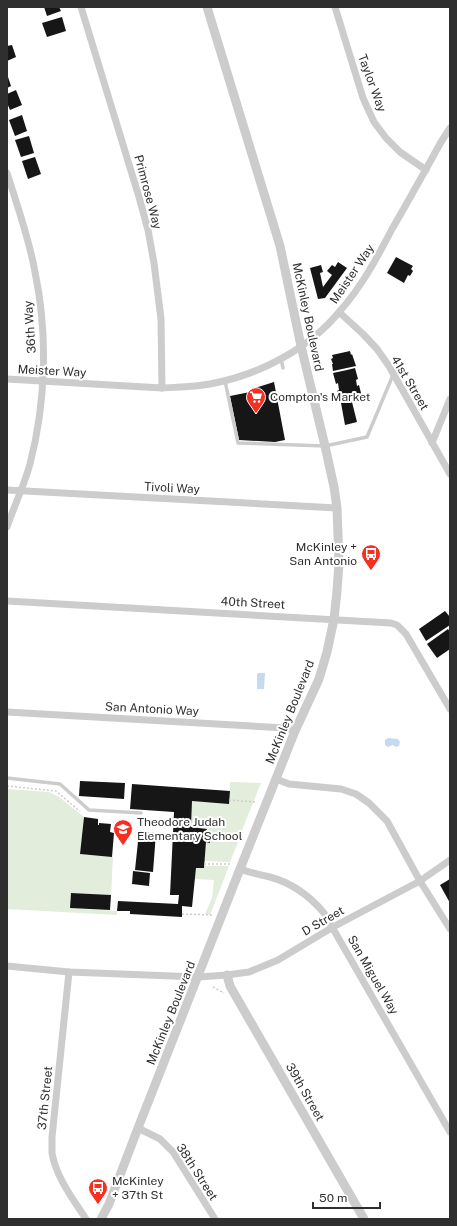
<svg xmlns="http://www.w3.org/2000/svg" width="457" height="1226" viewBox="0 0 457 1226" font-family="'Public Sans',sans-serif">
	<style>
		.green { fill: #e2eddb }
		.water { fill: #c5d9ef }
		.building { fill: #161616 }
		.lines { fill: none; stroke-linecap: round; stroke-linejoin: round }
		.path { stroke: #ccc; stroke-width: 1.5; stroke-dasharray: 2 2; stroke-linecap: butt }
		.service { stroke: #ccc; stroke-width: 3.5 }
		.minor { stroke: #ccc; stroke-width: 7 }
		.tertiary { stroke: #ccc; stroke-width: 9 }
		.labels { text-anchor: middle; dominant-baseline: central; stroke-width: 4; stroke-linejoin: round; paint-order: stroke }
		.street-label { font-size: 12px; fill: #2f2f2f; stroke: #fff }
		.poi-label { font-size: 12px; fill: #2f2f2f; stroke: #fff; text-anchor: start }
	</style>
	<rect width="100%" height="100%" fill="#fff"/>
	<g class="green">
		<polygon points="230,782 261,783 239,838 210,837 210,832 206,831 206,829 191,827 192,801 229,803"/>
		<polygon points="7,789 49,792 59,797 84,817 80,854 113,857 111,895 71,893 70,908 117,911 117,915 7,909"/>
		<polygon points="210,840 238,842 230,862 204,861 206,842 209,842"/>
		<polygon points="204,866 229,866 210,915 205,914 212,898 214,880 195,879 196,868 204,868"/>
	</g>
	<g class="water">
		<polygon points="259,673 265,673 264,689 257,689 257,674"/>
		<polygon points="388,738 398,739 400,742 399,746 396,747 393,745 388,747 385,745 385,740"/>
	</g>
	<g class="building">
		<polygon points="44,7 59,7 61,11 47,16"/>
		<polygon points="62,17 66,31 47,37 42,23"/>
		<polygon points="12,45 16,57 7,61 7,46"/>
		<polygon points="7,74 11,86 7,88"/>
		<polygon points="16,90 22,105 10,110 7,103 7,94"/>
		<polygon points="22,115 27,131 15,136 9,120"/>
		<polygon points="29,136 34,153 21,157 15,140"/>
		<polygon points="35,157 41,174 28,179 22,161"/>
		<polygon points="396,257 413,266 411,269 413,271 410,276 408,275 404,283 387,273"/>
		<polygon points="338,262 347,268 325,298 318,299 310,268 321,265 323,272 320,273 323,287 332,275 327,271 332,265 335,267"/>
		<polygon points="350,351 351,355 352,354 356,366 333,371 332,364 333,364 331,359 333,358 332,355"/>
		<polygon points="355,368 358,379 356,380 357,386 359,385 362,397 339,402 337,391 339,390 338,383 336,384 333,373 347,370"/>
		<polygon points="274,382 285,440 275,442 239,440 230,396 255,391 255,388"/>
		<polygon points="348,402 348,403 352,402 357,422 345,425 341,403"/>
		<polygon points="445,611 450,617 450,625 426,641 419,629"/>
		<polygon points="448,629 450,632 450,649 437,658 427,644"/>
		<polygon points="80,781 125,783 124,799 79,796"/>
		<polygon points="132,784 230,791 229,804 192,801 191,827 207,829 206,831 210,832 210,843 206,842 204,868 196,868 192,907 182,906 182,917 130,914 130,911 117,911 118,901 178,904 179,895 170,895 174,812 130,809"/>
		<polygon points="84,817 98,819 98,825 99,825 99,823 111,824 110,832 114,833 112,857 80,854"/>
		<polygon points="139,832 156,833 153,872 135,870"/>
		<polygon points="133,871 150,873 149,886 132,884"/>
		<polygon points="450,879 450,903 440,885"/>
		<polygon points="71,893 111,895 110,910 70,908"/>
	</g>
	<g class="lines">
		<g class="path">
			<polyline points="7,786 56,791 77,809 80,811"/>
			<polyline points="229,800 256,802"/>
			<polyline points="210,838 241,840"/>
			<polyline points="204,864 232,864"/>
			<polyline points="182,914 212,915"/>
			<polyline points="213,987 224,993"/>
		</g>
		<g class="service">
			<polyline points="281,359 283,368"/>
			<polyline points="225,381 238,443 325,446 367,437 393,375"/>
			<polyline points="7,778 60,784 89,810 141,813"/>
		</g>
		<g class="minor">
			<polyline points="81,7 139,197 148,230 154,263 161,319 162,388"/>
			<polyline points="335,7 363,98 374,122 386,138 400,152 426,170"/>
			<path d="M7,173C17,205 29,238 35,272C48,334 46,402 30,464C24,486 14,506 7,527"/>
			<polyline points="339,312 363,334 377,349 389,366 450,474"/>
			<path d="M7,379L162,388C178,387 194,387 210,384C259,375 309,349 340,311C362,286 377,258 392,229C409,200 425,171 441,142L450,128"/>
			<polyline points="432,443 450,399"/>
			<polyline points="7,490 337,508"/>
			<polyline points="7,601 391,623 397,625 406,634 450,709"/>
			<polyline points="7,712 286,728 295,731"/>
			<polyline points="276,779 289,784 341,789 356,794 369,803 387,821 420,881 450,929"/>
			<path d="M240,869C250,873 259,874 270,877C292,883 309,895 324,913L450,1132"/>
			<polyline points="7,966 69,972 198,977 227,975 249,972 278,960 333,927 420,881 450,860"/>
			<path d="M69,972L52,1137C52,1142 52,1148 52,1153C56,1177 73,1199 86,1219"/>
			<polyline points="138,1128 160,1139 173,1152 215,1219"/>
		</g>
		<g class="tertiary">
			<polyline points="227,975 230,986 364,1219"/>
			<polyline points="101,1219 109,1204 138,1128 240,869 295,731 319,679 327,652 334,619 337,591 339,563 337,508 334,487 325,446 301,346 280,246 207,7"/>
		</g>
	</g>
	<defs>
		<g id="supermarket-pin" transform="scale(1)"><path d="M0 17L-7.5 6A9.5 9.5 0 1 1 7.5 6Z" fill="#f72f20" stroke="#fff"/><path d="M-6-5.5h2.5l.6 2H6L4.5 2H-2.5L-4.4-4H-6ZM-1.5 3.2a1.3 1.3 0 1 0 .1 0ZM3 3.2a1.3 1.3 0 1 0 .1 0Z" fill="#fff"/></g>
		<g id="bus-pin" transform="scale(1)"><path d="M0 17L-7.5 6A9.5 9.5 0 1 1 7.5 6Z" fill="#f72f20" stroke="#fff"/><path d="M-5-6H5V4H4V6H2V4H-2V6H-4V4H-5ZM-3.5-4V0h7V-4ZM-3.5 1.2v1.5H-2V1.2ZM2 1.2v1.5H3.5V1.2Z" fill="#fff"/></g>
		<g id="school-pin" transform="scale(1)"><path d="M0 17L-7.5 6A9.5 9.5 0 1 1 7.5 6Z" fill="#f72f20" stroke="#fff"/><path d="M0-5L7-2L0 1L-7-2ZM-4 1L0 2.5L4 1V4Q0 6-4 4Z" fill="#fff"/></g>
	</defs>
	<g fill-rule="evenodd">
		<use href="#supermarket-pin" x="256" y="397"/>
		<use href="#bus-pin" x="371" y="554"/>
		<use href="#school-pin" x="123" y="829"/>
		<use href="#bus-pin" x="98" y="1188"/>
	</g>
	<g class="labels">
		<g class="street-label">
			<text transform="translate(372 83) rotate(70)">Taylor Way</text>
			<text transform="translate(148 192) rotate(75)">Primrose Way</text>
			<text transform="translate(352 274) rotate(-56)">Meister Way</text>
			<text transform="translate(308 317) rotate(78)">McKinley Boulevard</text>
			<text transform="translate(30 327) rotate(-94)">36th Way</text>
			<text transform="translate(52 371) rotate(3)">Meister Way</text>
			<text transform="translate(410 383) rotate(59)">41st Street</text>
			<text transform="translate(172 488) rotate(3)">Tivoli Way</text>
			<text transform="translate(253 603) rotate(3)">40th Street</text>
			<text transform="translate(152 709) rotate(3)">San Antonio Way</text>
			<text transform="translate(290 712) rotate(-68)">McKinley Boulevard</text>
			<text transform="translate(323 921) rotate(-30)">D Street</text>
			<text transform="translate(373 975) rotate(60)">San Miguel Way</text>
			<text transform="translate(171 1013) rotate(-68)">McKinley Boulevard</text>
			<text transform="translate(305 1092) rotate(60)">39th Street</text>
			<text transform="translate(45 1098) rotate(-84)">37th Street</text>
			<text transform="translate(197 1172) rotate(57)">38th Street</text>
		</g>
		<g class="poi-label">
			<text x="270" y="397">Compton's Market</text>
			<text x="357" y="547" text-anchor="end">McKinley +<tspan x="357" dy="14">San Antonio</tspan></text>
			<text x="137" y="822">Theodore Judah<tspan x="137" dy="14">Elementary School</tspan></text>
			<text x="112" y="1181">McKinley<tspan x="112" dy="14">+ 37th St</tspan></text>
		</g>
	</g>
	<rect width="457" height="1226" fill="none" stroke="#2f2f2f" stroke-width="16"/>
	<path d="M313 1202v6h67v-6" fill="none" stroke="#2f2f2f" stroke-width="2"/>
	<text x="319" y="1202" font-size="12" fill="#2f2f2f" stroke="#ffffff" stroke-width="3" paint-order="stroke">50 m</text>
</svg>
